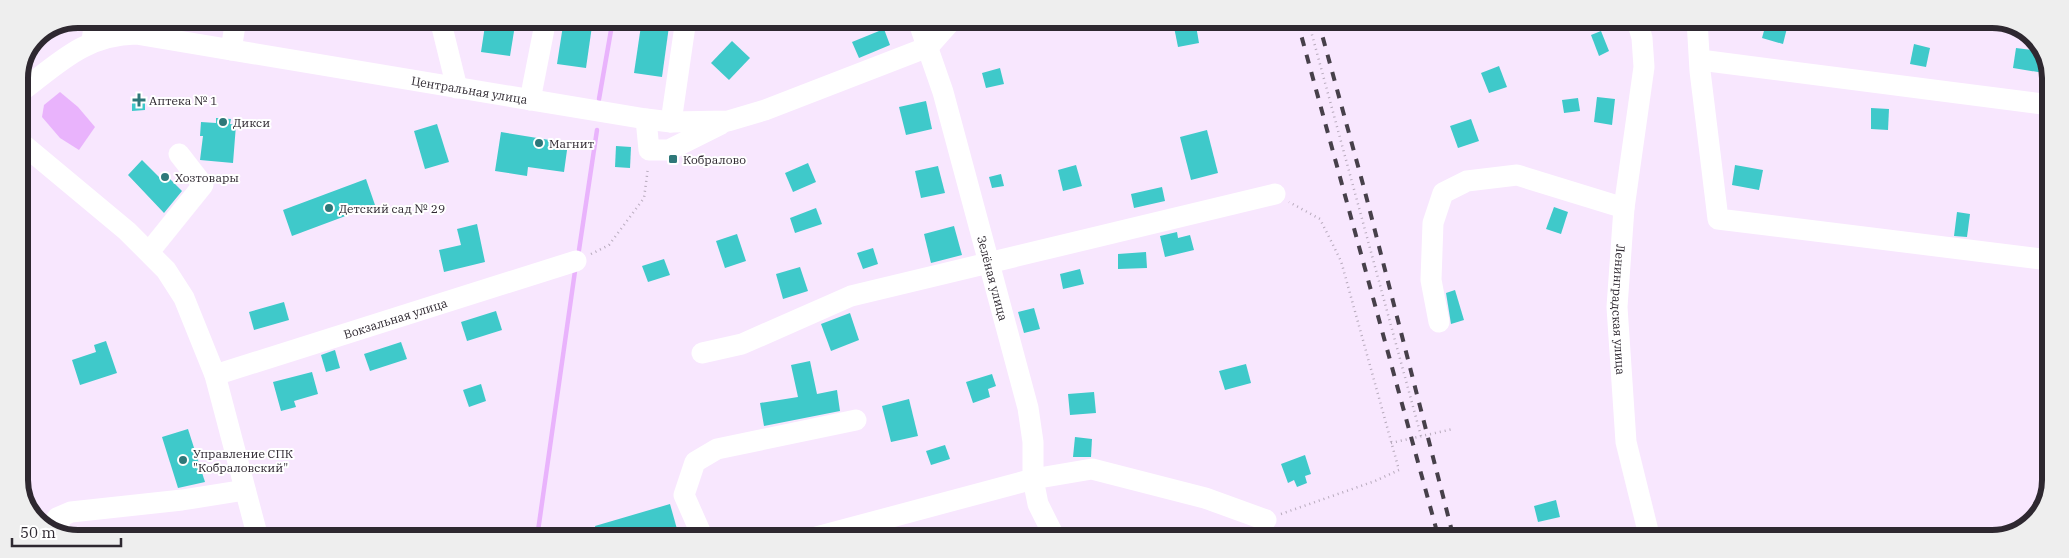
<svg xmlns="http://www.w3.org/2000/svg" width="2069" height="558" viewBox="0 0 2069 558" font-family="'IBM Plex Serif',serif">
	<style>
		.water { fill: #e9b3fc }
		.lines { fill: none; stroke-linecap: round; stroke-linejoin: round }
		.stream { stroke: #e9b3fc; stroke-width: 4.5 }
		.building { fill: #3fc9ca }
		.path { stroke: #b7aabc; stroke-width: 2.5; stroke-dasharray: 1 4; stroke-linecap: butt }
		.minor { stroke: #fff; stroke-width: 21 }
		.rail { stroke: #47404a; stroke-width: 4; stroke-dasharray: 9 9; stroke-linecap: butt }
		.poi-dot { fill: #2e7879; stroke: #fff; stroke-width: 2 }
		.labels { text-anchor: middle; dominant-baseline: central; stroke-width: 4; stroke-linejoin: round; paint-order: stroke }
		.street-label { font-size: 12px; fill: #2e2830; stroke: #fff }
		.poi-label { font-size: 12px; fill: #2e2830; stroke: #fff; text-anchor: start }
		.rim { fill: none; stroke: #2e2830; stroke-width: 6 }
	</style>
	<rect width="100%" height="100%" fill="#f8e7fe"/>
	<polygon class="water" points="60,92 78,107 95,127 79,150 60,138 42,117 44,105"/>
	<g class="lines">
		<g class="stream">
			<polyline points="599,99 613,19"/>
			<polyline points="579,250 597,130"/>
			<polyline points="537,538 575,271"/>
		</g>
	</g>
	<g class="building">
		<polygon points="486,19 516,19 510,56 481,52"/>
		<polygon points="564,19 593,19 586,68 557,64"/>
		<polygon points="642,19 670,19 662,77 634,73"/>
		<polygon points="1183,20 1195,20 1199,43 1178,47 1173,22"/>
		<polygon points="1767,20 1788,24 1783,44 1762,38"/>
		<polygon points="884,29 890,45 859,58 852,42"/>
		<polygon points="1601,31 1609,51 1599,56 1591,35"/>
		<polygon points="732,41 750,58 729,80 711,63"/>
		<polygon points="1914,44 1930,48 1926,67 1910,64"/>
		<polygon points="2016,48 2041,51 2050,74 2013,68"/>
		<polygon points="1499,66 1507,87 1489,93 1481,73"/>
		<polygon points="1000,68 1004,84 986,88 982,73"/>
		<polygon points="1597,97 1615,99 1612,125 1594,122"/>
		<polygon points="132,98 145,98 145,110 132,111"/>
		<polygon points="1578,98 1580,111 1564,113 1562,100"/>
		<polygon points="926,101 932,129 906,135 899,107"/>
		<polygon points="1871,108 1889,109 1888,130 1871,129"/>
		<polygon points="216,118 231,119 230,124 236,125 233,163 200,160 203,136 200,136 201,122 216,123"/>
		<polygon points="1471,119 1479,141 1458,148 1450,126"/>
		<polygon points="437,124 449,162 425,169 414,131"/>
		<polygon points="1207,130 1218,173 1191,180 1180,137"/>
		<polygon points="501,132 568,143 564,172 528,167 527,176 495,171"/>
		<polygon points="616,146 631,147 630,168 615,167"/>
		<polygon points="142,160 160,178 164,173 182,191 164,213 128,175"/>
		<polygon points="808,163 816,182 793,192 785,173"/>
		<polygon points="1076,165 1082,186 1063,191 1058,170"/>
		<polygon points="1735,165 1763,170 1759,190 1732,185"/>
		<polygon points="938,166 945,193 921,198 915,171"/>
		<polygon points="1001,174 1004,186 992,188 989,177"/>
		<polygon points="366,179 375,205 292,236 283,210"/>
		<polygon points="1162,187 1165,201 1134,208 1131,194"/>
		<polygon points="1554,207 1568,212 1561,234 1546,229"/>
		<polygon points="816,208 822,224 795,233 790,218"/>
		<polygon points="1957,212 1970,214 1967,237 1954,236"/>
		<polygon points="477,224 485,262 444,272 439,250 461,245 457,229"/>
		<polygon points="954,226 962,255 931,263 924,234"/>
		<polygon points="1177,232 1178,238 1190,235 1194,250 1165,257 1160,236"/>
		<polygon points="737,234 746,261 725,268 716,241"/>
		<polygon points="873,248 878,264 863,269 857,253"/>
		<polygon points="1146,252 1147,268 1118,269 1118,254"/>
		<polygon points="664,259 670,275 648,282 642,266"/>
		<polygon points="800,267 808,291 783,299 776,274"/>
		<polygon points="1080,269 1084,284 1063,289 1060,274"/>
		<polygon points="1455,290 1464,320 1451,324 1446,293"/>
		<polygon points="284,302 289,320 254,330 249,312"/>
		<polygon points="1034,308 1040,329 1024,333 1018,312"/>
		<polygon points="496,311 502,330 467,341 461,322"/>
		<polygon points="850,313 859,340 831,351 821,324"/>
		<polygon points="106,341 117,373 80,385 72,360 96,352 94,345"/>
		<polygon points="401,342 407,359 370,371 364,354"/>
		<polygon points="335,350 340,368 326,372 321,355"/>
		<polygon points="810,361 817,394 837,390 840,411 764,426 760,403 798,397 791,365"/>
		<polygon points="1246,364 1251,383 1225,390 1219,371"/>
		<polygon points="312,372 318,394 294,401 296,407 281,411 273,382"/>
		<polygon points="992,374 996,386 988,389 990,397 973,403 966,382"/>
		<polygon points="481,384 486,401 469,407 463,390"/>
		<polygon points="1094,392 1096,413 1070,415 1068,394"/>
		<polygon points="909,399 918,436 891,442 882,406"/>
		<polygon points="188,429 205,482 178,488 162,437"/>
		<polygon points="1075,437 1092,439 1091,457 1073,457"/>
		<polygon points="945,445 950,459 931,465 926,451"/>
		<polygon points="1305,455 1311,474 1305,476 1307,483 1297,487 1294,480 1288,483 1281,464"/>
		<polygon points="1556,500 1560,517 1538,522 1534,506"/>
		<polygon points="670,504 677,529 645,538 598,538 595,526"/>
	</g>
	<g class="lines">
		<g class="path">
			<polyline points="1308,20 1421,436"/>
			<polyline points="591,254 609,245 644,198 648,168"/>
			<polyline points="1391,443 1453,429"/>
			<polyline points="1281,514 1375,481 1399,470 1341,261 1320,219 1289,202"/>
		</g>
		<g class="minor">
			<polyline points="440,19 457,88"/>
			<path id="s1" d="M918,20L943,92L1028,408L1033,442V479L1038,504L1055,538"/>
			<path id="s2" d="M1637,20L1642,38L1644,67L1624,208L1617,307L1626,442L1650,539"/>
			<polyline points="1697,20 1700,71 1718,219 2049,260"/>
			<polyline points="92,41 95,19"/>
			<polyline points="231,50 236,19"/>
			<polyline points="1700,60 2050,105"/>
			<path id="s3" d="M19,93C58,64 84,35 136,34L646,119L671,122L728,121L765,110L928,47L952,20"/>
			<polyline points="530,100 546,19"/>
			<polyline points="646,119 649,150 669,150 721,124"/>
			<polyline points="671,122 686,19"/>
			<polyline points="19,141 127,231 166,270 184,298 215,375 258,538"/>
			<polyline points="149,252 203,185 179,154"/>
			<polyline points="1439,322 1431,280 1433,223 1443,193 1467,181 1517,175 1624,208"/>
			<polyline points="702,353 742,344 851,296 1275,194"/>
			<path id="s4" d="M215,375L576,261"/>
			<polyline points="62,537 57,518 71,512 182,500 245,490"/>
			<polyline points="703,538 684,495 695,462 717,449 856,420"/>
			<polyline points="813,538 1033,479 1092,469 1205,498 1266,520"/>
		</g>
		<g class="rail">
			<polyline points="1297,20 1439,539"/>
			<polyline points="1318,20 1364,188 1454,539"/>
		</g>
	</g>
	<g class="poi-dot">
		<path d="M136.5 92.5h5v5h5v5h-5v5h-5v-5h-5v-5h5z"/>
		<circle cx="223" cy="122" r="5"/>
		<circle cx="539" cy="143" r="5"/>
		<rect x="668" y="154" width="10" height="10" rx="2.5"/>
		<circle cx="165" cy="177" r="5"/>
		<circle cx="329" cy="208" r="5"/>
		<circle cx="183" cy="460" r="5"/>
	</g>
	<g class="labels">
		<g class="street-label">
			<text stroke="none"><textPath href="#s3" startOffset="472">Центральная улица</textPath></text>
			<text stroke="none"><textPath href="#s1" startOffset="269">Зелёная улица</textPath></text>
			<text stroke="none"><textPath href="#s2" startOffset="292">Ленинградская улица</textPath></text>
			<text stroke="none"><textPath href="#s4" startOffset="189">Вокзальная улица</textPath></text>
		</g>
		<g class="poi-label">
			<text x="149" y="100">Аптека № 1</text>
			<text x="233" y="122">Дикси</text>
			<text x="549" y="143">Магнит</text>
			<text x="683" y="159">Кобралово</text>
			<text x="175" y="177">Хозтовары</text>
			<text x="339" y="208">Детский сад № 29</text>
			<text x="193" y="453">Управление СПК<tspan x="193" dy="14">"Кобраловский"</tspan></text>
		</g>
	</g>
	<path d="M0 0H2069V558H0ZM78 28H1992A50 50 0 0 1 2042 78V480A50 50 0 0 1 1992 530H78A50 50 0 0 1 28 480V78A50 50 0 0 1 78 28Z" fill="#eee" fill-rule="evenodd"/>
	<path class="rim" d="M78 28H1992A50 50 0 0 1 2042 78V480A50 50 0 0 1 1992 530H78A50 50 0 0 1 28 480V78A50 50 0 0 1 78 28Z"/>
	<path d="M12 538v8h109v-8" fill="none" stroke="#2e2830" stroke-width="2.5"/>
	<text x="20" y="538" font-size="15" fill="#2e2830" stroke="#ffffff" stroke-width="4" paint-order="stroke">50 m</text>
</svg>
